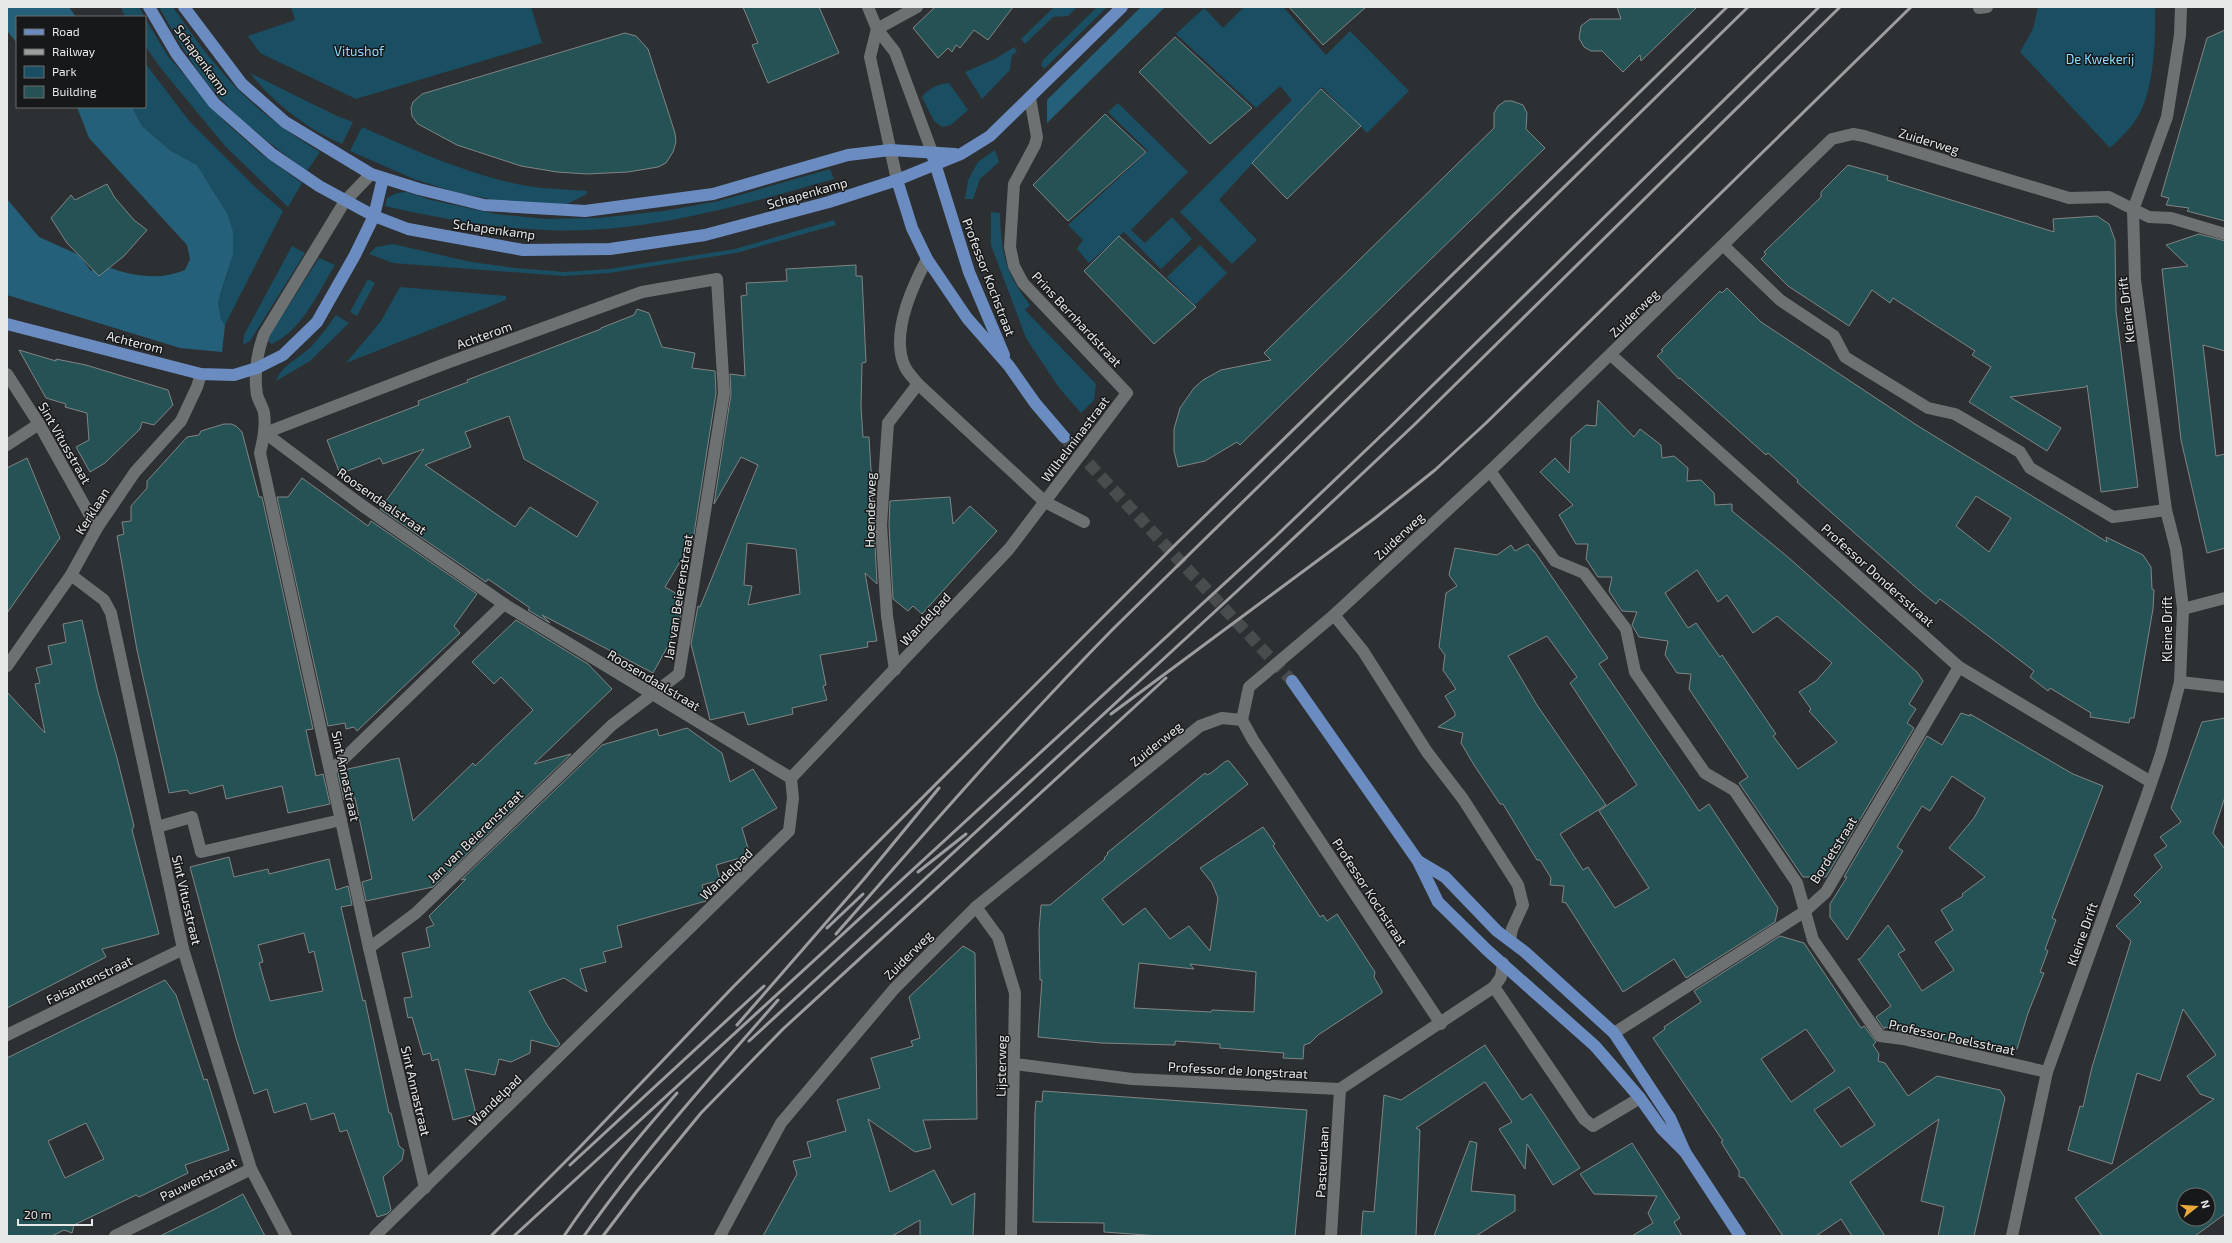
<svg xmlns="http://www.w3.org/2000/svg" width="2232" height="1243" viewBox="0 0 2232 1243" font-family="'Exo 2',sans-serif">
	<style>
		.green { fill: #194e63 }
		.forest { fill: #246079 }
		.building { fill: #255254; stroke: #818485; fill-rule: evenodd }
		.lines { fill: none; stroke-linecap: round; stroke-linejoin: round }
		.major-tunnel { stroke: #494c4d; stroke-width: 12; stroke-dasharray: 12 6; stroke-linecap: butt }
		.minor { stroke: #6e7172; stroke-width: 12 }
		.major { stroke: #6b8cc1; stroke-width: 12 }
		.rail { stroke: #9b9d9e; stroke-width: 3 }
		.labels { text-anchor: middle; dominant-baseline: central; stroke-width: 3; stroke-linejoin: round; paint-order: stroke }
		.park-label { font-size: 13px; fill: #8ddbff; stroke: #171819 }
		.street-label { font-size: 13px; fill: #e7e9e9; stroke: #171819 }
	</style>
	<rect width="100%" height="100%" fill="#2d3032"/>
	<g class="green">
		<polygon points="121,7 139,7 145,17 125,17"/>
		<path d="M159,7H173C187,27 201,48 217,66C245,101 282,129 320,152L307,171C276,148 245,125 218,96C194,70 177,38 159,7Z"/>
		<polygon points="291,7 531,7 542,43 356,99 260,53 248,36 295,20"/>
		<polygon points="1054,7 1077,7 1068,16 1053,17 1025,44 1021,39"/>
		<polygon points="1097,7 1107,7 1044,69 1041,65 1043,60"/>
		<polygon points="1244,7 1283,7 1326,55 1350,31 1409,91 1367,133 1322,87 1219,200 1257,240 1232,264 1180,212 1292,100 1280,86 1256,108 1176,34 1204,8 1223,28"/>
		<path d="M2038,7H2155C2156,37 2154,86 2140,113C2133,126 2121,138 2110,148L2020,52L2033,29Z"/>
		<polygon points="145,18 167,55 225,122 260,153 302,183 288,207 226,147 163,71 145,46"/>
		<polygon points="1014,47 1017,52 1012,55 1010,70 982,99 965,72 995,59"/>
		<polygon points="145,63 190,122 254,186 283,211 225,325 221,319 218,302 228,272 227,213 197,165 171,151 142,126 132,107 145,107"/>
		<path d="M250,73L337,116L353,122L342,144C307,129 273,102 250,73Z"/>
		<path d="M949,83L968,110L951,125L942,127L934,121L922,97C928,88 939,84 949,83Z"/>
		<polygon points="1118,103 1188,172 1131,230 1145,243 1172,217 1192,239 1161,269 1124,232 1089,263 1077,249 1083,240 1068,225 1148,151 1108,112"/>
		<path d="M362,127C410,148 457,170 508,182C534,189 561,189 587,191V194L565,205L500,201L455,192L414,179L350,151Z"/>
		<polygon points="995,150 999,162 980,179 973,199 965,199 968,180 978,162"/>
		<path d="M830,169L834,179C742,205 642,235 546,230C492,228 437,218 385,206L387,198L397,193L407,192L431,200L496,214L546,219L598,218L664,211L719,201Z"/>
		<path d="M991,212L1000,213C1001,252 1005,273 1030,305L1025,310L1096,384L1094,400L1081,413L1060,389L1026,338L991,245Z"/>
		<polygon points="834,220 836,225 736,253 609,273 564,276 393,263 369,254 376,247 393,244 471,262 515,268 565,272 609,269 735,249"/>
		<polygon points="1200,245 1227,273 1195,305 1167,277"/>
		<polygon points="292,246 305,253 250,341 243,345 244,335"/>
		<path d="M319,258L335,265C318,293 302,330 272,344L268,341L270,335Z"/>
		<polygon points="368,279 375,283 357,316 350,312"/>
		<polygon points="400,287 506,296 506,300 346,363 381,321"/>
		<path d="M336,315L349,323L310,361L276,381C281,366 299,358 311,347C320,337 328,326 336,315Z"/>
	</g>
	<g class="forest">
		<polygon points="7,7 69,7 76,17 17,17 17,43 7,31"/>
		<polygon points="1141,7 1165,7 1047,123 1047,100"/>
		<path d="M77,107H132L142,126L171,151L197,165L227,213L233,232V254L218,302L221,319L225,325L222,352L180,348L7,295V199L39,237L79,255L91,271L100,264C127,275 157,282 185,270L190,259L187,245L89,138Z"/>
	</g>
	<g class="building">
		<polygon points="743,7 819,7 839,53 768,83 752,45 758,43"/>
		<polygon points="935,7 1013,7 988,40 974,30 960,48 956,45 952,52 948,48 938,58 913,28"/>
		<polygon points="1289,7 1366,7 1323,45"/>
		<polygon points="1617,7 1697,7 1641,61 1640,55 1623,72 1602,51 1591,51 1584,47 1579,38 1581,26 1590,19 1621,19"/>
		<polygon points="2225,30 2225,221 2187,211 2189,208 2166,205 2169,198 2161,196 2207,38"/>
		<polygon points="625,33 636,36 648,49 675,133 676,142 673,152 666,163 658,167 628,172 587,174 557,172 521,166 457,145 418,124 412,116 411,108 413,102 422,94"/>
		<polygon points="1175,37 1252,108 1210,144 1139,72"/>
		<polygon points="1321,89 1361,126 1287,199 1252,163"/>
		<polygon points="1505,101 1512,101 1523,105 1527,113 1526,129 1545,148 1240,445 1237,442 1205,461 1178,467 1174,451 1174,429 1180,408 1194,388 1203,380 1221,370 1271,360 1264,353 1494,128 1494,113 1498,106"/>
		<polygon points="1105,114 1146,152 1068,221 1033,185"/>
		<polygon points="1848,165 1888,176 1887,180 2054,232 2053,219 2097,216 2109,224 2115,240 2116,311 2138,487 2101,492 2087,385 2086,387 2010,397 2061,428 2047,451 1969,402 1991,367 1972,355 1975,351 1893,298 1890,303 1872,290 1849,326 1788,286 1761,259 1766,254 1764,252 1821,197 1821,192"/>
		<polygon points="107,184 115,198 134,220 147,230 124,256 99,276 67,243 51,218 71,195 75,200"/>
		<polygon points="2199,234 2225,241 2225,351 2203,345 2216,456 2225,454 2225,548 2207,553 2181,440 2162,269 2188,266 2166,245"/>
		<polygon points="1119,236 1196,307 1154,344 1084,271"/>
		<path d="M856,265V276H862L866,362L862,363L861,407L863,437H869L873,503H875L874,525L877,584L865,573L877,641L867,642L868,647L820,655L826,685L823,686L827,700L792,708L793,714L748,725L744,712L710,720L691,644L698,606L700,607L758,465L741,457L714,504L731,394L730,374L745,376L741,296L747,295L746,283L787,281L786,269ZM747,543L796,549L800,594L748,605L752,586L744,585Z"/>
		<path d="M1727,288L1761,322L1918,426L2107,542L2106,537L2143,555L2151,567L2152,589L2154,590L2153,609L2134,718H2130L2129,723L2090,717L2091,713L2050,688L2048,691L2030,677L2034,671L1940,599L1936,604L1919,590L1797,482L1798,480L1768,453L1766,455L1680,378L1679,379L1657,356L1663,351L1661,350L1720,291L1722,293ZM1976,496L2011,518L1989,552L1956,526Z"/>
		<path d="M637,309L649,313L662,347L695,353L692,368L715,371L716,393L693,540L665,587L684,598L679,626L653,673L542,615L550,623L528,610L530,608L488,579L486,582L380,509L424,449L383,464L380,458L340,474L327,440L419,405L418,401L468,382L467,380L601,329V328L634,315ZM509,416L524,459L598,502L577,537L530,507L515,527L425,465L471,447L465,432Z"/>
		<polygon points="19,350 56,361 56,359 86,365 168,390 173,405 154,425 142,422 140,429 105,463 90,472 76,447 89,440 87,413 65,407 66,404 46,398"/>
		<path d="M1598,400L1634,437L1640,429L1661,445L1662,458L1674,456L1688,468L1687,481L1701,480L1714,493L1715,505L1732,504V511L1789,558L1917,672L1923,681L1909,704L1916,709L1907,723L1914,728L1826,877H1803L1739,783L1748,777L1689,689L1691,674L1677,673L1665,655L1668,641L1639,637L1632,625L1637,612L1622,611L1609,591L1612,577H1598L1586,559L1588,544H1576L1559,515L1573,505L1540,472L1555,458L1569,473L1571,438L1586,425L1596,426ZM1697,570L1718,602L1727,595L1753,633L1777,616L1832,663L1816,681L1799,692L1811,709L1809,711L1837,742L1798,769L1773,736L1776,734L1722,655L1720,657L1696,623L1688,628L1665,593Z"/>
		<polygon points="224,424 231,424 236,426 242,432 259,497 262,497 313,729 306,730 316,776 323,774 330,804 288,813 282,786 226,799 223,785 190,794 187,790 169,793 137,650 117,536 124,534 122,522 131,521 131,506 147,488 147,481 187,437 199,435 201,431"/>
		<polygon points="27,458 60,538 7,613 7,468"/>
		<polygon points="302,478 368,526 371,521 477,594 454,626 460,633 357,731 354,727 346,729 345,723 328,726 277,497 288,497"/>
		<polygon points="950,497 953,524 970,506 997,531 922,614 913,606 908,611 893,599 889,525 890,501"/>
		<path d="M1528,544L1532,550L1534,551L1608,658L1599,664L1688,794L1699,811L1709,804L1778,908L1775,922L1686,978L1674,959L1623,992L1566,903L1562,902L1564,886L1550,885L1551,878L1540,860H1537L1503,804H1500L1474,765L1461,743L1463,733L1438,727L1455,716V713L1445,696L1456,689L1443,670L1445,655L1439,647L1446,593L1457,586L1449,575L1455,548L1497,555L1511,545L1515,551ZM1547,636L1577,677L1570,683L1637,785L1599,811L1649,888L1615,908L1588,867L1583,870L1560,834L1606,805L1537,705L1508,656Z"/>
		<polygon points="82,620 98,692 117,758 134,826 132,830 159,934 102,949 106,957 7,1008 7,692 45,733 35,684 40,683 36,668 52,664 48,646 66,642 63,624"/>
		<polygon points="516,620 588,664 612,689 534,764 571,754 433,887 366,901 362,882 372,879 355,798 344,800 338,774 343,770 399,758 413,821 473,763 475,766 533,710 501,677 494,684 472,662"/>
		<polygon points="1961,713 1970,716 1970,714 2073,774 2103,786 2052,918 2056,920 2045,949 2048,951 2040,972 2044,973 2028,1013 2017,1049 2009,1054 1885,1027 1884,1029 1876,1017 1891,1006 1858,959 1860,959 1888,925 1905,950 1898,954 1922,991 1954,970 1935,942 1953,930 1941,910 1963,896 1962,894 1985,877 1949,848 1974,818 1985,798 1952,776 1930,811 1922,806 1897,847 1903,851 1847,940 1830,917 1830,904 1847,877 1844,877 1927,736 1942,745"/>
		<path d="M2225,718V797L2213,833L2225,849V1214L2195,1236H2102L2075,1198L2214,1099L2200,1094L2187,1076L2216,1055L2183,1009L2160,1081L2137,1073L2112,1164L2068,1150L2080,1106L2083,1107L2092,1067L2131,941L2116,926L2141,902L2134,895L2162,867L2154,855L2167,846L2160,837L2181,822L2171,808L2202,722ZM2184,1195H2208V1219H2184Z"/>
		<polygon points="687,728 722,753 730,782 753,769 777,808 742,828 750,855 716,865 720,880 702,885 706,901 617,926 622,947 603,952 606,962 580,969 587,992 564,978 529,991 547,1025 560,1044 557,1047 531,1040 530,1053 511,1062 499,1059 495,1075 465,1069 476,1114 453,1120 438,1059 432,1061 430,1053 423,1055 412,1017 408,1018 404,998 412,997 402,953 430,947 426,928 434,925 429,916 466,879 461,880 602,745 657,729 659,736"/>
		<path d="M1226,761H1229L1248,784L1102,899L1123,925L1145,908L1170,939L1189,926L1210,951L1218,898L1212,883L1200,868L1263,827L1275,844L1273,846L1320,917L1323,915L1327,921L1337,914L1375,972L1374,977L1382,991V993L1318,1035L1310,1043L1304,1045L1303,1059L1283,1058L1284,1053L1220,1048V1044L1175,1041V1045L1101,1043L1038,1037L1042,980H1040L1039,931L1041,905H1050L1105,859L1104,858L1108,854L1107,853L1205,773L1207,775L1211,773ZM1139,963L1194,969L1190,964L1256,972L1254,1012L1212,1010L1211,1012L1134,1008Z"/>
		<path d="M229,857L234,877L268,869L269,874L329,859L336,890L348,886L352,905L341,907L363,1001L365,1000L389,1113H391L399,1146L404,1150L402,1160L383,1177L391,1210L387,1214L377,1217L347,1130L340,1132L334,1113L311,1120L306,1103L274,1113L267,1089L254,1094L236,1038L190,867ZM304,933L309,953L314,951L323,991L270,1001L259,963L263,962L258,945Z"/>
		<path d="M1780,936L1804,943L1861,1028L1864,1026L1876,1042L1873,1045L1879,1054L1878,1061L1885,1063L1908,1096L1937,1076L2000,1090L2005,1098L1974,1236H1938L1944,1207L1921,1201L1939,1119L1850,1182L1885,1236H1852L1841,1219L1816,1236H1783L1744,1178L1739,1177V1171L1721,1142L1723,1141L1653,1038L1665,1029L1664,1027L1701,1002L1694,991ZM1806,1029L1835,1071L1791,1102L1761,1059ZM1849,1087L1875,1125L1841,1147L1814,1110Z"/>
		<polygon points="963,946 975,953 977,1119 923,1120 931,1148 915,1152 868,1119 890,1192 934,1170 952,1205 975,1193 973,1236 920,1236 920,1220 892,1236 763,1236 797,1174 793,1161 811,1157 807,1142 846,1131 837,1100 880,1088 871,1058 913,1046 911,1041 920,1038 909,997"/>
		<path d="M165,980L176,995L204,1080L207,1079L229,1150L185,1165L188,1173L139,1197L136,1195L74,1225L72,1233L64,1230L52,1236H7V1058ZM86,1123L104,1159L65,1178L48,1141Z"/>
		<polygon points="1485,1045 1522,1100 1531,1094 1580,1168 1553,1185 1527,1144 1525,1169 1499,1129 1512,1122 1485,1082 1416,1128 1420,1130 1416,1236 1361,1236 1363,1211 1374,1212 1384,1095 1401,1100"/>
		<polygon points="1043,1091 1307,1110 1295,1236 1160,1236 1104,1232 1104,1223 1033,1222 1035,1112 1036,1101 1042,1102"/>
		<polygon points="1470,1141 1477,1143 1471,1191 1515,1195 1515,1211 1476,1236 1434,1236"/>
		<polygon points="1632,1143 1680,1218 1674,1222 1682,1236 1632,1236 1653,1223 1648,1213 1657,1196 1594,1194 1580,1174"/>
		<polygon points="243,1194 265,1236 160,1236 215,1209"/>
	</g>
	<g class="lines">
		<polyline class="major-tunnel" points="1064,437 1292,681"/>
		<g class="minor">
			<polyline points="868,7 877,29 895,52 932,152"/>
			<polyline points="1979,8 1987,7"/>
			<polyline points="877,29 870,57 897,180"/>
			<polyline points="877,29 917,7"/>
			<path d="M371,174L345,201L264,334C257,353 254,375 257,395C259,402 263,407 264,413C266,427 263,440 260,453L369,948L425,1188"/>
			<polyline points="1724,246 1780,300 1834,336 1845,357 1928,408 1955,414 2020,452 2030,468 2113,517 2166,510"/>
			<path d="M927,259C912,287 890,335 905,367C908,373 914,379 918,384L1045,502L1084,522"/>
			<polyline points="1611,355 1959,667 2151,782"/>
			<polyline points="7,374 39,424 97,528"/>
			<polyline points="265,433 447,363 642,292 717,279 724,393 679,674 612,725 416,913 369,948"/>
			<polyline points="265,433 360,504 504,604 791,778"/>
			<polyline points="7,445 39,424"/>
			<polyline points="1490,471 1555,561 1584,573 1626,629 1635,672 1705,773 1734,790 1797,883 1813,940 1880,1036 1903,1039 2047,1072"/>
			<polyline points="71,575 104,600 111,613 183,949 251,1169 286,1236"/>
			<polyline points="2183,609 2225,598"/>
			<polyline points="1334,615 1363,651 1427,752 1463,799 1518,885 1523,905 1512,929 1510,940"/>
			<polyline points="7,666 71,575 97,528 135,472 181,421 197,387 201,374"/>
			<polyline points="895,670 887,616 881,525 888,423 918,384"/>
			<polyline points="2180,682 2225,687"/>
			<polyline points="1242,720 1249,687 1334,615 1490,471 1832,139 1853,134 1864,136 2069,198 2109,197 2149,217 2171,218 2225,234"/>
			<polyline points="1242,720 1253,740 1441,1024"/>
			<polyline points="331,771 504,604"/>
			<polyline points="157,827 192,817 201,852 341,820"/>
			<polyline points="976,907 998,937 1015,993 1011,1236"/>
			<polyline points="1494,987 1584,1119 1593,1126 1640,1098"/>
			<polyline points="1614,1033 1804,912 1826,892 1959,667"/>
			<polyline points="7,1035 183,949"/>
			<polyline points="1015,1064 1132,1079 1340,1089 1494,987 1501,977 1503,963"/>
			<polyline points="115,1236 251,1169"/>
			<polyline points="375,1236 789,831 793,798 791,778 1009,549 1127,393 1023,283 1014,266 1010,247 1014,184 1035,145 1037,137 1030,98"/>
			<polyline points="720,1236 781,1123 894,989 976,907 1200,726 1222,718 1242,720"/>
			<polyline points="1331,1236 1340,1089"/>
			<polyline points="2012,1236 2047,1072 2146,798 2161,754 2180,682 2183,609 2176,549 2166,510 2135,280 2133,210 2167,117 2180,35 2181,7"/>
		</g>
		<g class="major">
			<polyline points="149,7 176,53 214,103 272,154 319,186 374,216 408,229 523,250 610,249 705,235 829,202 897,180 961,154 990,136 1122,7"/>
			<polyline points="184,7 242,84 285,122 371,174 419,189 484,205 585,211 713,194 848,155 890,150 955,154"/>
			<polyline points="933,157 969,272 1004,355"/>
			<polyline points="897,180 912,228 927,259 967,318 1009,366 1035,403 1064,437"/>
			<polyline points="7,324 201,374 234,375 257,368 283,355 317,322 355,255 374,216 383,178"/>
			<polyline points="1292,681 1418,861 1438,902 1487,950 1595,1046 1640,1098 1662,1129 1685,1152"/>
			<polyline points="1418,861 1445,877 1497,931 1525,952 1614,1033 1670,1118 1685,1152 1740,1236"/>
		</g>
		<g class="rail">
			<polyline points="1111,714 1375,518 1435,470 1486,423 1911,7"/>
			<polyline points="918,872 966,834"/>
			<polyline points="827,928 863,894"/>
			<path d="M836,934C927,830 1017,727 1113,629L1748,7"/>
			<polyline points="737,1025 864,879 939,788"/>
			<polyline points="749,1041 1248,581 1414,425 1840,7"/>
			<polyline points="570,1165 764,986"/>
			<polyline points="491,1236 579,1148 733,987 1177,543 1727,7"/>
			<polyline points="514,1236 1275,537 1388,429 1819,7"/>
			<path d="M564,1236C598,1185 637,1139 677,1093"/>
			<path d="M584,1236C643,1152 711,1077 778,1000"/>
			<polyline points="603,1236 637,1191 701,1113 783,1029 1166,678"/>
		</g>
	</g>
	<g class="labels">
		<g class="park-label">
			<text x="359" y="51">Vitushof</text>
			<text x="2100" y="59">De Kwekerij</text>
		</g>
		<g class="street-label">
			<text transform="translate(202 60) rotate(54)">Schapenkamp</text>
			<text transform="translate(1929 141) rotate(17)">Zuiderweg</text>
			<text transform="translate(807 193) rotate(-16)">Schapenkamp</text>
			<text transform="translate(494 229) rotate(8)">Schapenkamp</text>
			<text transform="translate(989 277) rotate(69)">Professor Kochstraat</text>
			<text transform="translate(2126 310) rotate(-97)">Kleine Drift</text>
			<text transform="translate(1634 313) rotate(-44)">Zuiderweg</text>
			<text transform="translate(1077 319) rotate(47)">Prins Bernhardstraat</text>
			<text transform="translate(484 335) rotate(-20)">Achterom</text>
			<text transform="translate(135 342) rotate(14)">Achterom</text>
			<text transform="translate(1075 439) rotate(-53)">Wilhelminastraat</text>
			<text transform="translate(65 443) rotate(60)">Sint Vitusstraat</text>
			<text transform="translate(382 501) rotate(35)">Roosendaalstraat</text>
			<text transform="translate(870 510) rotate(-89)">Hoenderweg</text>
			<text transform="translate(92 511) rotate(-58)">Kerklaan</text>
			<text transform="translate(1399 536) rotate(-43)">Zuiderweg</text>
			<text transform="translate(1878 575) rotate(42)">Professor Dondersstraat</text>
			<text transform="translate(678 597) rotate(-81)">Jan van Beierenstraat</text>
			<text transform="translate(925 619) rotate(-47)">Wandelpad</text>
			<text transform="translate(2167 629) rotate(-90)">Kleine Drift</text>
			<text transform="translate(654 680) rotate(31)">Roosendaalstraat</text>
			<text transform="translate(1156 744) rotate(-39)">Zuiderweg</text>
			<text transform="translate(346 776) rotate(78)">Sint Annastraat</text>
			<text transform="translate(475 836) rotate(-44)">Jan van Beierenstraat</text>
			<text transform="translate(1833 850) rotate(-58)">Bordetstraat</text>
			<text transform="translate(726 874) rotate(-44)">Wandelpad</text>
			<text transform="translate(1370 892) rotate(57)">Professor Kochstraat</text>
			<text transform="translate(187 900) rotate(77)">Sint Vitusstraat</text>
			<text transform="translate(2082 934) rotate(-70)">Kleine Drift</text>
			<text transform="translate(908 955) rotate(-45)">Zuiderweg</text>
			<text transform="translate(89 980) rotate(-26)">Faisantenstraat</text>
			<text transform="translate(1952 1037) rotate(12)">Professor Poelsstraat</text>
			<text transform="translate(1001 1066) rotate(-89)">Lijsterweg</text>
			<text transform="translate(1238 1070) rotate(3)">Professor de Jongstraat</text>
			<text transform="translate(416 1091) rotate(77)">Sint Annastraat</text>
			<text transform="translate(495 1100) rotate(-44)">Wandelpad</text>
			<text transform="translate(1322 1162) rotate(-87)">Pasteurlaan</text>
			<text transform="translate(198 1179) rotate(-26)">Pauwenstraat</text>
		</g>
	</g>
	<rect width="2232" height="1243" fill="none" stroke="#e7e9e9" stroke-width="16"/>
	<rect x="16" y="16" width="130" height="92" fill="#171819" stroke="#6a6c6c"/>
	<rect x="24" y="29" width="20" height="6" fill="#6b8cc1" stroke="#6a6c6c"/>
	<text x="52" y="36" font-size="12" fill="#e7e9e9">Road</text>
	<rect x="24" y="49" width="20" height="6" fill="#9b9d9e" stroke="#6a6c6c"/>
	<text x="52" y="56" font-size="12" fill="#e7e9e9">Railway</text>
	<rect x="24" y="66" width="20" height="12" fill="#194e63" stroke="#6a6c6c"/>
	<text x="52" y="76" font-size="12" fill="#e7e9e9">Park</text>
	<rect x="24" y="86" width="20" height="12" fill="#255254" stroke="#6a6c6c"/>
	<text x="52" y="96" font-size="12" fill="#e7e9e9">Building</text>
	<g transform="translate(2196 1207) rotate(73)"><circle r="19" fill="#171819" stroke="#6a6c6c"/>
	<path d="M0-3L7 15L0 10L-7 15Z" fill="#eba93a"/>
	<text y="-6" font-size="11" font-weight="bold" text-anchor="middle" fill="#e7e9e9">N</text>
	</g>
	<path d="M18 1219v6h74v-6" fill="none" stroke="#e7e9e9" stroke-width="2"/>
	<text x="24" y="1219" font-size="12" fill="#e7e9e9" stroke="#171819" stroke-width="3" paint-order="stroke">20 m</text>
</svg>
